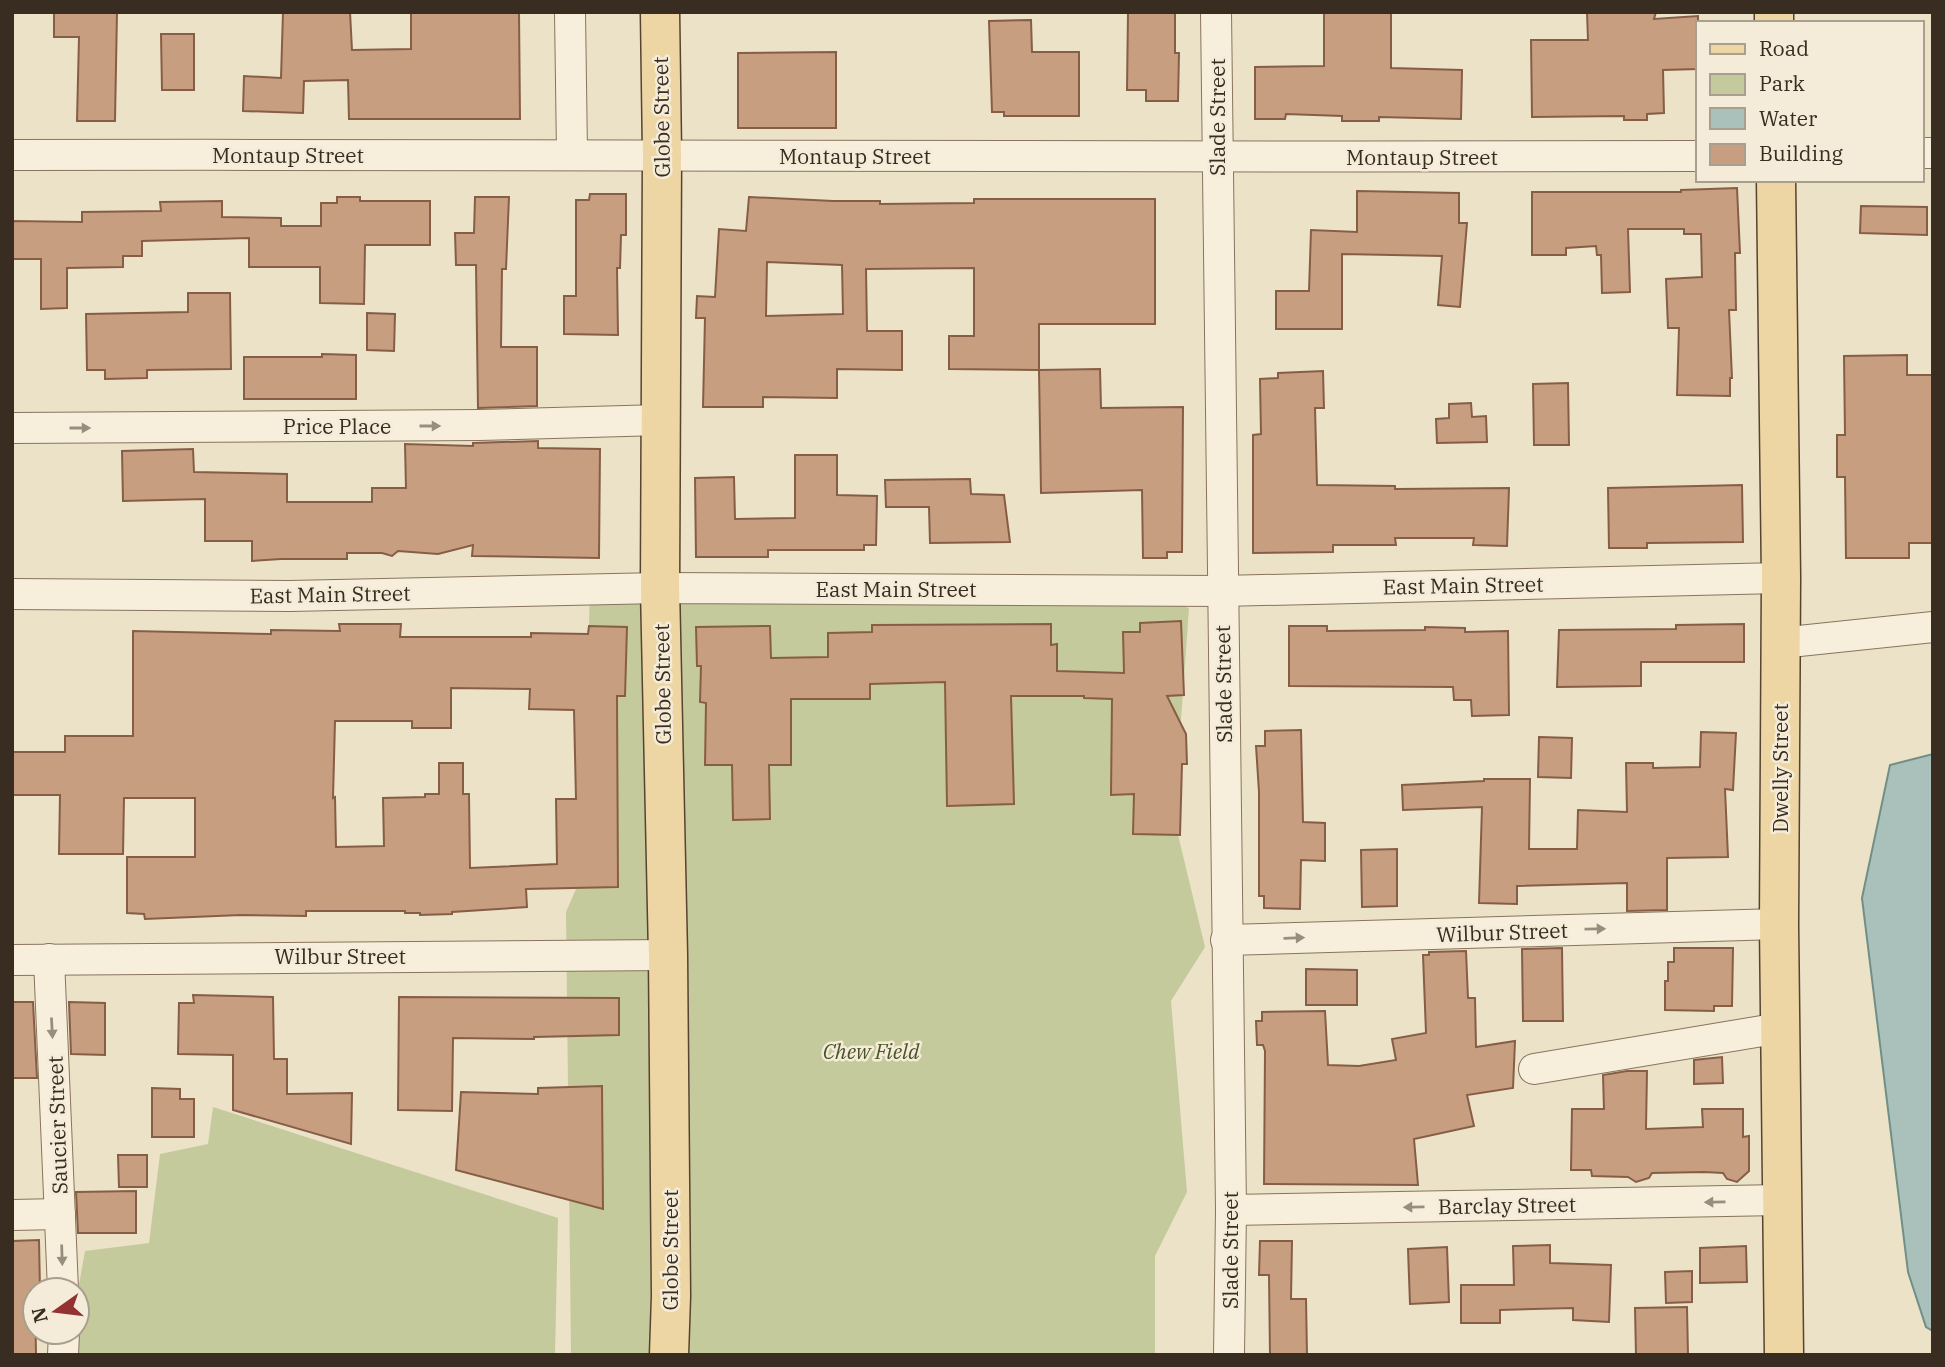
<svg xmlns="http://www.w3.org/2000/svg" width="1945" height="1367" viewBox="0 0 1945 1367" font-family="'IBM Plex Serif',serif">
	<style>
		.green { fill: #c5ca9c }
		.water { fill: #a9c1ba; stroke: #708f87; stroke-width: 2 }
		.building { fill: #c89e80; stroke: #865e45; stroke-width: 2; fill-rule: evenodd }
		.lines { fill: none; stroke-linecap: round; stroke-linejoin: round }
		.minor-casing { stroke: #88745e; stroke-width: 32 }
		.major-casing { stroke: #564332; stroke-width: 41 }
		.minor { stroke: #f7efdb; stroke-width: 30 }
		.major { stroke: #edd6a3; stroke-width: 38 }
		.oneway { fill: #988e7e }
		.labels { text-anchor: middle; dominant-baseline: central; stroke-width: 5; stroke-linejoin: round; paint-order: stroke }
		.street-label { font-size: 21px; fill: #392c21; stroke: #f4ecd8 }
		.park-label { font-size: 21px; font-style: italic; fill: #495429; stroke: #f4ecd8 }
	</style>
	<rect width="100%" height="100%" fill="#ece2c8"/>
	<g class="green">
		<polygon points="590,586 1129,589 1189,608 1174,818 1205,947 1171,1001 1187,1192 1155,1256 1155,1355 571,1355 566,912 583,873"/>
		<polygon points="213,1107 558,1218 555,1355 67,1355 77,1332 77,1296 85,1251 149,1243 160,1154 208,1144"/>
	</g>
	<polygon class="water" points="1933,754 1933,1331 1926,1327 1908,1272 1862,898 1890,765"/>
	<g class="building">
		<polygon points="54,12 117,12 115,121 77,121 79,37 54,37"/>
		<polygon points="283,12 350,12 352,50 411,49 411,12 519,12 520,119 349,119 348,80 304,81 303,113 243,111 244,76 281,78"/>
		<polygon points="1128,12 1175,12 1175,53 1179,53 1178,101 1146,101 1146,90 1127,90"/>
		<polygon points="1324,12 1391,12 1391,68 1462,70 1461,119 1379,117 1379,121 1342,121 1342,116 1286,114 1285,119 1255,119 1255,67 1324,66"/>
		<polygon points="1587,12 1656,12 1654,19 1698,16 1698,69 1663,70 1664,113 1647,114 1647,120 1624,120 1624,116 1532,117 1531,40 1588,40"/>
		<polygon points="1031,20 1032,52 1079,52 1079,116 1004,116 1004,112 992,112 989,21"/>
		<polygon points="161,34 194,34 194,90 162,90"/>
		<polygon points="836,52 836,128 738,128 738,53"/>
		<polygon points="1737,188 1740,253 1735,253 1736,310 1729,310 1732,378 1730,378 1730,396 1677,395 1679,328 1668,328 1666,279 1702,277 1701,234 1684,234 1684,229 1628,229 1630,292 1602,293 1601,255 1597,255 1596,246 1566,248 1566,255 1532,255 1532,192 1681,192 1681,190"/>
		<polygon points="1357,191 1459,193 1459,223 1467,223 1460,307 1438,305 1442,256 1342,254 1342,329 1276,329 1276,291 1309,291 1311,230 1357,232"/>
		<polygon points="590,194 626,194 626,235 621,235 620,268 617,268 618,335 564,334 564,296 576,296 576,200 589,200"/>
		<polygon points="337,197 360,197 360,201 430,201 430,245 365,245 364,304 320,303 320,267 249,267 249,238 142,241 142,256 123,256 123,267 67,268 67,308 41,309 41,259 12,259 12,221 82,222 82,212 161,211 160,202 222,201 222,217 281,218 281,226 321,226 321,203 337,203"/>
		<polygon points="475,197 509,197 506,269 502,269 501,347 537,347 537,406 478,408 476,265 456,265 455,233 474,233"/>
		<path d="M749,197L833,201H880V204L974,203V199H1155V324H1039V370L949,369V336H974V268L866,269L867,331H902V370L837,369V398L763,397V407H703L705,318H696L697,296L715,297L719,229L746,231ZM767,262L842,265L843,314L766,316Z"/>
		<polygon points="1861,206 1927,207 1927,235 1860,233"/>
		<polygon points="188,293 230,293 231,369 147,370 147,378 105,379 105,370 87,370 86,314 188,312"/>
		<polygon points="367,313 395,314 394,351 367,350"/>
		<polygon points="322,354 356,355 356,399 244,399 244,357 322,357"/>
		<polygon points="1907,355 1907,375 1933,375 1933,543 1909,543 1909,558 1846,558 1845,477 1837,477 1837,435 1845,435 1844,356"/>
		<polygon points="1100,369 1101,408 1183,407 1182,552 1167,552 1167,558 1143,558 1142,490 1041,493 1039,370"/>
		<polygon points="1323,371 1324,408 1315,408 1317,485 1395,486 1395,489 1509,488 1507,546 1473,545 1474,538 1395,538 1396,545 1333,545 1333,552 1253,553 1253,435 1261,434 1260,379 1278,378 1278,373"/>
		<polygon points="1568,383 1569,445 1534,445 1533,384"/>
		<polygon points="1471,403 1472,417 1486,416 1487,442 1437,443 1436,419 1449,418 1449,404"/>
		<polygon points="538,441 538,448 600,449 599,558 472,556 473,545 438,554 398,551 392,556 382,553 347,553 347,559 281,559 252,561 252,541 205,541 205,499 123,501 122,451 193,449 194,472 287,474 287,502 372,502 372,488 406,488 405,444 473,446 473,443"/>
		<polygon points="795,455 837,455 837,495 877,496 876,545 864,545 864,550 768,550 768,557 696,557 695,478 734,477 735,519 795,518"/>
		<polygon points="970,479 971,494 1004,495 1010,542 930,543 929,507 886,507 885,480"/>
		<polygon points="1742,485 1743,542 1647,543 1647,548 1609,548 1608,488"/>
		<polygon points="1181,621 1184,695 1167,696 1186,734 1187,764 1182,764 1180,835 1133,834 1134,794 1111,795 1112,699 1084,698 1084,696 1011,696 1014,804 947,806 945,682 870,684 870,699 791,699 791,765 769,765 770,819 733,820 732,765 705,765 706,703 700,702 701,666 697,666 696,627 770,626 771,658 828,657 828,633 872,632 872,625 1051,624 1051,645 1057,644 1057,671 1124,673 1123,632 1140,632 1140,623"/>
		<path d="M339,624H401L400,637H531V633L588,634L589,626L627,627L625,696H617L618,887L526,889L527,907L452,912V914L420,915V913H405V911H306V916L241,915L145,919L144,914L127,913V857H195V798H124L123,854H59L60,795H12V752H65V736H133V631L271,634V630L340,631ZM451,688L530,689L529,709L574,710L576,799H556L557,864L470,868L469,794H463V763H439V794H425V797L383,798L384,846L336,847L335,797L333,798L335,721H412V728H451Z"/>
		<polygon points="1744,624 1744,662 1641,662 1641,686 1557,687 1559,630 1676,629 1676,625"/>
		<polygon points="1289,626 1327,626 1327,631 1425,630 1425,627 1465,628 1465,632 1508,631 1509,715 1472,716 1471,700 1454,700 1453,687 1289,686"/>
		<polygon points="1301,730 1303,822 1325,823 1325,861 1301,860 1300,909 1264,908 1264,896 1259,896 1259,792 1256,746 1265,746 1265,731"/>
		<polygon points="1701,732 1736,733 1733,790 1725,789 1728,857 1667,858 1667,910 1627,911 1627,883 1517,886 1517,904 1479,903 1482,807 1403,810 1402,785 1484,781 1484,779 1530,779 1529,849 1577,849 1578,810 1627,812 1626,763 1653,763 1653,768 1700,767"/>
		<polygon points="1539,737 1572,738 1571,778 1538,777"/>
		<polygon points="1397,849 1397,906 1362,907 1361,850"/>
		<polygon points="1562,948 1563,1021 1523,1021 1522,949"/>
		<polygon points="1674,948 1733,948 1732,1006 1714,1006 1714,1011 1665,1010 1665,981 1668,981 1668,962 1674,962"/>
		<polygon points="1466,951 1468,998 1475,998 1476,1047 1515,1041 1513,1088 1467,1095 1474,1126 1414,1139 1418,1185 1264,1184 1265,1051 1263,1045 1257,1045 1256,1021 1262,1021 1262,1012 1325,1011 1328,1065 1359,1066 1396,1060 1392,1039 1426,1033 1423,955 1429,955 1429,952"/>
		<polygon points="1306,969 1357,970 1357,1005 1306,1005"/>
		<polygon points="193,995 273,997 274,1059 287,1059 287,1094 352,1093 351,1144 233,1110 233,1055 178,1054 179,1003 194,1003"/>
		<polygon points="399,997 619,998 619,1035 534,1037 534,1039 453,1038 452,1111 398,1110"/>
		<polygon points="12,1002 33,1002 37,1078 12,1078"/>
		<polygon points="69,1002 105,1003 105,1055 71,1054"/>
		<polygon points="1722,1057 1723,1083 1694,1084 1694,1060"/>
		<polygon points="1627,1071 1647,1071 1646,1129 1703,1127 1702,1109 1743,1109 1743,1137 1749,1136 1749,1171 1737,1182 1727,1179 1723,1173 1704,1172 1652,1173 1649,1178 1636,1182 1628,1177 1592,1176 1591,1170 1571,1170 1572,1109 1604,1109 1603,1075"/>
		<polygon points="602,1086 603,1209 456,1170 461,1092 538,1094 538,1088"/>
		<polygon points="152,1088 180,1089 180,1099 194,1099 194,1137 152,1137"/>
		<polygon points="118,1155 147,1155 147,1187 119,1187"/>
		<polygon points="136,1191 136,1233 78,1233 76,1192"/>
		<polygon points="39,1240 40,1290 35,1290 36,1355 12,1355 12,1241"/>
		<polygon points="1260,1241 1292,1241 1291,1299 1306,1299 1307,1355 1270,1355 1269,1275 1259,1275"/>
		<polygon points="1550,1245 1550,1263 1611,1265 1609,1322 1573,1320 1573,1308 1500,1310 1500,1323 1461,1323 1461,1285 1514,1285 1513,1246"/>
		<polygon points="1746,1246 1747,1282 1700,1283 1700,1248"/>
		<polygon points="1447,1247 1449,1302 1410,1304 1408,1249"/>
		<polygon points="1692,1271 1692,1302 1666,1303 1665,1272"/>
		<polygon points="1687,1307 1688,1355 1636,1355 1635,1308"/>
	</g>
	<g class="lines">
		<g class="minor-casing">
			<g id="minor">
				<polyline points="570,12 572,154"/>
				<polyline points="1216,12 1231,1210 1229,1355"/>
				<polyline points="1922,153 1933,153"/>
				<path d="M12,155C574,154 1136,158 1698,156"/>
				<polyline points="12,428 479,425 661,420"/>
				<polyline points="12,594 290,596 660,588 1222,591 1781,578"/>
				<polyline points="1780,643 1933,627"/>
				<polyline points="1226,940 1779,924"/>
				<polyline points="49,959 63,1290"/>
				<polyline points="12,960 668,955"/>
				<polyline points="1534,1069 1780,1028"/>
				<polyline points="1231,1210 1783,1200"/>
				<polyline points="12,1215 60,1214"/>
				<polyline points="63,1355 64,1332"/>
			</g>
		</g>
		<g class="major-casing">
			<g id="major">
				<polyline points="660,12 662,154 660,588 668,955 671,1296 669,1355"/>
				<polyline points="1774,12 1774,23"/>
				<polyline points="1776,180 1781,578 1779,924 1784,1355"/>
			</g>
		</g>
		<use href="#minor" class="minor"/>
		<use href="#major" class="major"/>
	</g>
	<defs><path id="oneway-solid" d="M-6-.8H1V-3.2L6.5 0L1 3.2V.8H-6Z" transform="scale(1.75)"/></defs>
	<g class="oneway">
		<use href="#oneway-solid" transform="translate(430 426)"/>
		<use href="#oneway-solid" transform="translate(80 428)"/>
		<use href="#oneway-solid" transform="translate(1595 929) rotate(-1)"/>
		<use href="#oneway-solid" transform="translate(1294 938) rotate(-2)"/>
		<use href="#oneway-solid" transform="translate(52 1028) rotate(87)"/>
		<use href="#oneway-solid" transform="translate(1715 1202) rotate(179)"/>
		<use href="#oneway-solid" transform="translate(1414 1207) rotate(179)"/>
		<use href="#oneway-solid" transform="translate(62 1255) rotate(88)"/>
	</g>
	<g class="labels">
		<g class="street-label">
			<text transform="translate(661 117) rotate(-91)">Globe Street</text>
			<text transform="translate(1217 117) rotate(-90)">Slade Street</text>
			<text x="288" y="155">Montaup Street</text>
			<text x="855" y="156">Montaup Street</text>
			<text x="1422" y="157">Montaup Street</text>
			<text x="337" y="426">Price Place</text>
			<text transform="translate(1463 585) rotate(-1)">East Main Street</text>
			<text x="896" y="589">East Main Street</text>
			<text transform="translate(330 594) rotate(-1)">East Main Street</text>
			<text transform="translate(662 684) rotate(-91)">Globe Street</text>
			<text transform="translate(1223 684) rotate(-91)">Slade Street</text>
			<text transform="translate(1780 768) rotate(-90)">Dwelly Street</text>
			<text transform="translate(1502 932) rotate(-2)">Wilbur Street</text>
			<text x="340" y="956">Wilbur Street</text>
			<text transform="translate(57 1125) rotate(-92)">Saucier Street</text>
			<text transform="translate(1507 1205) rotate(-1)">Barclay Street</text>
			<text transform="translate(670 1250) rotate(-90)">Globe Street</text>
			<text transform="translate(1230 1250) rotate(-90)">Slade Street</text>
		</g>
		<g class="park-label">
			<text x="871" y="1051">Chew Field</text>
		</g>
	</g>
	<rect width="1945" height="1367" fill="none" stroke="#392c21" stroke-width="28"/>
	<rect x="1696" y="21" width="228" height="161" fill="#f4ecd8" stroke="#a99f8f" stroke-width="2"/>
	<rect x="1710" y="44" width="35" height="10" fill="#edd6a3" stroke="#a99f8f" stroke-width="2"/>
	<text x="1759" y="56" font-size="21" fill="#392c21">Road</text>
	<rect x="1710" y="74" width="35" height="21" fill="#c5ca9c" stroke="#a99f8f" stroke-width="2"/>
	<text x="1759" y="91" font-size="21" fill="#392c21">Park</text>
	<rect x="1710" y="108" width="35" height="21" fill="#a9c1ba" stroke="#a99f8f" stroke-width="2"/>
	<text x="1759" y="126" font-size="21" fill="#392c21">Water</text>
	<rect x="1710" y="144" width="35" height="21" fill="#c89e80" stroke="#a99f8f" stroke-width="2"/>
	<text x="1759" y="161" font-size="21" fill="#392c21">Building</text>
	<g transform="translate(56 1311) rotate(256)"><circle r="33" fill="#f4ecd8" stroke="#a99f8f" stroke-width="2"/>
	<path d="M0-5L12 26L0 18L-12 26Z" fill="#943132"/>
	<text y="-10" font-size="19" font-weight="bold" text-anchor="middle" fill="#392c21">N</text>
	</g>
</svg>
